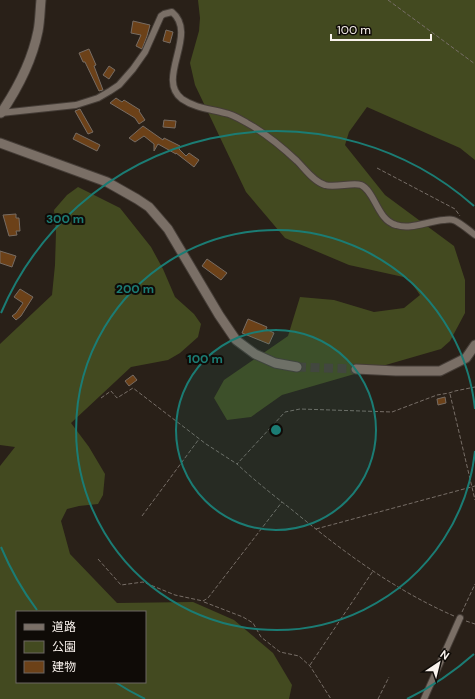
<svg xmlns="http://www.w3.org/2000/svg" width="475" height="699" viewBox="0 0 475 699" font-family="'DM Sans','Noto Sans JP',sans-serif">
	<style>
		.green { fill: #434a20; fill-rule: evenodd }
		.building { fill: #6c4118; stroke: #776c63 }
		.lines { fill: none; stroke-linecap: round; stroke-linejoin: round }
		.secondary-tunnel { stroke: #484038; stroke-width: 9; stroke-dasharray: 9 4.5; stroke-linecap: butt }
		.street-casing { stroke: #453d37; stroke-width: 8 }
		.secondary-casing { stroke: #453d37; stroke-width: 11 }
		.path { stroke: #776e67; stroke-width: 1; stroke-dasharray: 4 2; stroke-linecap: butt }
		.street { stroke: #7a6f66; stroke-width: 6 }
		.secondary { stroke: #7a6f66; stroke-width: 9 }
		.ring { fill: none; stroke: #1b7c74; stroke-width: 2 }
		.centre { fill: #1b7c74; stroke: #0f0b07; stroke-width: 2 }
		.ring-label { font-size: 12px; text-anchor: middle; font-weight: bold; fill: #1b7c74; stroke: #0f0b07; stroke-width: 4; stroke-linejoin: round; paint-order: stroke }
	</style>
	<rect width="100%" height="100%" fill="#292018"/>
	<g class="green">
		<polygon points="198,0 475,0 475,160 460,148 367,107 349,132 345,145 385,195 454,246 465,280 465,313 450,341 441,349 282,395 251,417 227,420 214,398 224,380 288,336 300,297 334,300 374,312 404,308 420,295 408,278 349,265 285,238 246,192 195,85 190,63 199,31 200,18"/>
		<path d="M78,187L120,208L151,247L163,269L175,297L194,314L201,324L198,337L180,353L168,360L131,367L71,423L89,447L105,474L103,495L98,504L79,506L67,509L61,521L70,554L117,603L193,602L234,620L273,653L292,685L289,699H0V466L15,447L0,445V344L52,295L55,265L56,232L54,210L67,195ZM17,612H145V682H17Z"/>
	</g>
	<g class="building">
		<polygon points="133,21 150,25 147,36 142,49 136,46 141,35 131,33"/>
		<polygon points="166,30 173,32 170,43 163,41"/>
		<polygon points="89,49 96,65 94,66 103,90 99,91 85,62 83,62 79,53"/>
		<polygon points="109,66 115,70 109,79 103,75"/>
		<polygon points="116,98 122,102 124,100 140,110 139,111 145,120 139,124 135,118 110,103"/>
		<polygon points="80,109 93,132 88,134 75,111"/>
		<polygon points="164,120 176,121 175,128 163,127"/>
		<polygon points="143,126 163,140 164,138 180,146 179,149 186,156 189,153 199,160 194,167 176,153 176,154 158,144 154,151 154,144 144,136 135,142 129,138"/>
		<polygon points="76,133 100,145 97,151 73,139"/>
		<polygon points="16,214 16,218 19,218 20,231 16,231 17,235 9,236 3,215"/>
		<polygon points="0,251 16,256 12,267 0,263"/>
		<polygon points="207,259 227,273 221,280 202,266"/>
		<polygon points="20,289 33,297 21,316 16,320 12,316 16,313 23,303 14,297"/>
		<polygon points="248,319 267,327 266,329 274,333 269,344 242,333"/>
		<polygon points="133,375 137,380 129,386 125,381"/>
		<polygon points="445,397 446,403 438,405 437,399"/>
	</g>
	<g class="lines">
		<polyline class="secondary-tunnel" points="297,367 356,369"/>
		<g class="street-casing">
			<g id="street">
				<path d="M0,114L1,113L76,105L98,98L110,91L119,85L133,69L145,52L161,16L164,14L172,12C199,34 155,79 182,99C195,108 210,109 225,113C232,114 240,119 247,123C265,133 282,147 297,161C305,169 314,182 325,185C335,188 353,182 361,185C375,191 377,220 396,225C411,230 428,221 444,220C446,220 450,219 453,220C458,221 470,231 475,235"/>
				<polyline points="424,699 460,618"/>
			</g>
		</g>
		<g class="secondary-casing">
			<g id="secondary">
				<path d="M1,113C18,88 32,61 38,31C40,21 40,10 41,0"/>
				<polyline points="0,143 107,182 137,199 149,207 168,229 219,315 236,340 255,354 275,363 297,367"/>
				<polyline points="356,369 396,371 440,371 466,358 475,345"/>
			</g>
		</g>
		<g class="path">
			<polyline points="388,0 475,64"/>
			<polyline points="377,168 455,209 460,216"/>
			<polyline points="450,394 475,500"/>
			<polyline points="101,398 111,391 117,398 133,388 206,444 237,464"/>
			<polyline points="142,516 199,439"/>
			<polyline points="316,529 475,486"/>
			<polyline points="98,559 121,585 143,582 175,595 203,601 208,598 282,502"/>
			<polyline points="204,602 243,617 253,623 261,637 280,652 299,656 310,666 331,699"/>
			<polyline points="462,612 475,584"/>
			<path d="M454,616C394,590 341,550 291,509C273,495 254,480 237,464L285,412L300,409L392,412L437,395L449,393L455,391L475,387"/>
			<polyline points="466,621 475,624"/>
			<polyline points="310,665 373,571"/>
			<polyline points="378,699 389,677"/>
		</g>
		<use href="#street" class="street"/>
		<use href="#secondary" class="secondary"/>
	</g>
	<circle cx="276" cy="430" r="100" fill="#1b7c74" fill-opacity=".12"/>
	<g class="ring">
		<circle cx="276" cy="430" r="100"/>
		<path d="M475 451A200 200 0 1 1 475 409"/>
		<path d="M474 654A299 299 0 0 1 407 699M145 699A299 299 0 0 1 115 682M37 610A299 299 0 0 1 1 547M1 313A299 299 0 0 1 474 206"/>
	</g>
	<circle cx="276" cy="430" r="6" class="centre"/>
	<g class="ring-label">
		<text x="65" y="223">300 m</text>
		<text x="135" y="293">200 m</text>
		<text x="205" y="363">100 m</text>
	</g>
	<rect x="16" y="611" width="130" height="72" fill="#0f0b07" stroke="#6d6763"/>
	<rect x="24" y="624" width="20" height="6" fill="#7a6f66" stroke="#6d6763"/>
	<text x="52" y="631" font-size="12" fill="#f9f2ed">道路</text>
	<rect x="24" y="641" width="20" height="12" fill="#434a20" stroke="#6d6763"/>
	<text x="52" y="651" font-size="12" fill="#f9f2ed">公園</text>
	<rect x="24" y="661" width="20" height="12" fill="#6c4118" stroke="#6d6763"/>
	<text x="52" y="671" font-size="12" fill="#f9f2ed">建物</text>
	<g transform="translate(439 663) rotate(35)" stroke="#0f0b07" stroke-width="3" paint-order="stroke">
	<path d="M0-3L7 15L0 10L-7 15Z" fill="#f9f2ed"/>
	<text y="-6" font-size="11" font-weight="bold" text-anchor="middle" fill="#f9f2ed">N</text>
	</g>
	<path d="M331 34v6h100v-6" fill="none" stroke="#f9f2ed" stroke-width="2"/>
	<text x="337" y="34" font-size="12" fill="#f9f2ed" stroke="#0f0b07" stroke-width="3" paint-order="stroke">100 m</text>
</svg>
